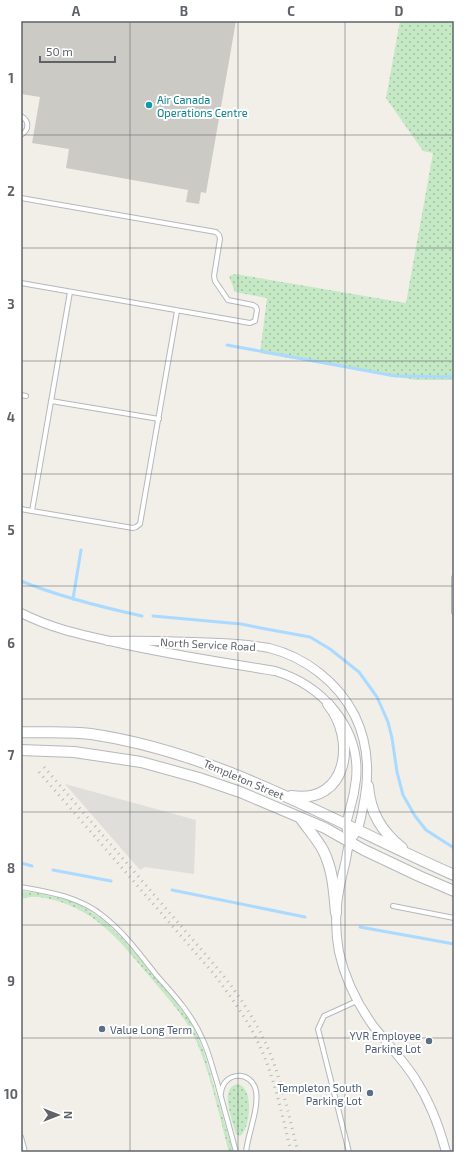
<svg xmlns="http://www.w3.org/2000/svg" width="475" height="1173" viewBox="0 0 475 1173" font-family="'Exo 2',sans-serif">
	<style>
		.industrial { fill: #e0deda }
		.grass { fill: url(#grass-dots) }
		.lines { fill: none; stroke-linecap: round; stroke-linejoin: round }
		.stream { stroke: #aadaff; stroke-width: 3 }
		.building { fill: #cccac5 }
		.service-casing { stroke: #b5b8bc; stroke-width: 6 }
		.minor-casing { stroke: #b5b8bc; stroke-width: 10 }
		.tertiary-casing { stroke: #b5b8bc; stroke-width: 12 }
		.service { stroke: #fff; stroke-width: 4 }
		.minor { stroke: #fff; stroke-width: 8 }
		.tertiary { stroke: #fff; stroke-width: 10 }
		.rail { stroke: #b6b7b8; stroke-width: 3; stroke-dasharray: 1 5; stroke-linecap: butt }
		.grid { fill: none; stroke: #5f6368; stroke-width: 1; stroke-opacity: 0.55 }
		.culture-dot { fill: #0f9aa8; stroke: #fff; stroke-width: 1.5 }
		.service-dot { fill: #5c6f8a; stroke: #fff; stroke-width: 1.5 }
		.labels { text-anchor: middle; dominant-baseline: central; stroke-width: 4; stroke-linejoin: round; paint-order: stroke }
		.culture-label { font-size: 11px; fill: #0d838f; stroke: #fff; text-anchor: start }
		.street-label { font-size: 11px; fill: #5f6368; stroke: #fff }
		.service-label { font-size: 11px; fill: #4e5e75; stroke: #fff; text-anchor: end }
		.neatline { fill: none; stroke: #5f6368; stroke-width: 1.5 }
		.grid-label { font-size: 13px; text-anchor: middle; font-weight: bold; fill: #5f6368 }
	</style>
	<defs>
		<pattern id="grass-dots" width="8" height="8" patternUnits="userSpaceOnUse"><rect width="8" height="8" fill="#c5e8c5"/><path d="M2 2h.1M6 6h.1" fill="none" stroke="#a3c0a4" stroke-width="1.8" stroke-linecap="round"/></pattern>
	</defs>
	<rect width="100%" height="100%" fill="#f1efe8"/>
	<polygon class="industrial" points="65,784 196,820 194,874 145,867 140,870"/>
	<g class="grass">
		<polygon points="400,21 454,21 454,380 416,380 260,353 267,298 235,292 229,276 235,274 406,303 433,153 423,151 386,98"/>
		<path d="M21,891L42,893L60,897L78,904L102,919L123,939L176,1002L193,1026L204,1052L233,1152H229C219,1115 210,1070 194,1036C183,1014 166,996 151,978C122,944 99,912 54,900C41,897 33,895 21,899Z"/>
		<path d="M238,1084C255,1088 250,1130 240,1136L236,1134C233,1121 218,1087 238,1084Z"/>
	</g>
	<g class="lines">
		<g class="stream">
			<polyline points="227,345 395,376 454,377"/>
			<path d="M21,581C60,597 101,607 142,616"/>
			<polyline points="73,599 81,550"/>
			<polyline points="153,616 241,624 266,629 310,637 330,649 359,672 377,697 388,722 392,738 397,772 403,795 415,816 426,830 454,848"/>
			<polyline points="21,863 32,866"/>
			<polyline points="53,870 111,881"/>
			<polyline points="172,890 305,917"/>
			<polyline points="360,927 454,944"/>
		</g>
	</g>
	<polygon class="building" points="21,21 236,21 206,193 201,192 199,204 186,202 188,190 66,168 69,149 32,143 40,97 21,94"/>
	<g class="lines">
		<g class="service-casing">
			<g id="service">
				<path d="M21,116C30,121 29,130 21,135"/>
				<polyline points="21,198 216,232 219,235 220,239 214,276 215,281 228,300 253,305 256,307 257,310 255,321 250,323 21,283"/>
				<polyline points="70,292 32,511 133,528 136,527 140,524 177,311"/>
				<polyline points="21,395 26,396"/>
				<polyline points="51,401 159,419"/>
				<polyline points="21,509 32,511"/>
				<polyline points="454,578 454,612"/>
				<path d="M21,887C50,892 80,897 103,916C125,933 141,956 158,977C175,996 192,1015 202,1038C209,1052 212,1067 217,1082C223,1105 230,1129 236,1152"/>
				<polyline points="393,906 454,918"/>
				<path d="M221,1093C223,1071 252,1070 256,1091C259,1109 248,1133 246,1152"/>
				<polyline points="21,1137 25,1152"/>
				<polyline points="349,1152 318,1029 324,1016 357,1001"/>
			</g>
		</g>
		<g class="minor-casing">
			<g id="minor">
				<path d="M21,613C51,628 78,634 110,641C165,654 220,662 275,671C322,685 361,728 356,779C355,789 353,799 350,809C349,814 347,819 346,824C346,829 349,836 350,842"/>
				<path d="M108,641C137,640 165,641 194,642C219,643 244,643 269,648C305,657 338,682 355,716C369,745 370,775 363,807C362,814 360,822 358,829C356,833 352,837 350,842C347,848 347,857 345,864C337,895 333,920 339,952C345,979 358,1005 374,1027C387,1043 402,1059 414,1077C429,1100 439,1125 446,1152"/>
			</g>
		</g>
		<g class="tertiary-casing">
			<g id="tertiary">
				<path d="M21,732C44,733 68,731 91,734C221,753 335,823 454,875"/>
				<polyline points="21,750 74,752 101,756 141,762 199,778 240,792 325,828 364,850 419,876 454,891"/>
				<path d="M368,786C370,812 381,831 402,848"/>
				<path d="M291,796C348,805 357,739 328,704"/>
				<path d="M301,819C308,829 317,839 323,850C333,870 334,891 336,913"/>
			</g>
		</g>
		<use href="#service" class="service"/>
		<use href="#minor" class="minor"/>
		<use href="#tertiary" class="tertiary"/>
		<g class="rail">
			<path d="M44,767L218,969C240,996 259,1025 272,1058C283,1088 290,1120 298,1152"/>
			<path d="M39,772L213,973C229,994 245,1016 257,1040C274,1075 282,1114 291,1152"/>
		</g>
	</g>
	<path class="grid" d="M130,21V1152M238,21V1152M345,21V1152M21,135H454M21,248H454M21,361H454M21,474H454M21,586H454M21,699H454M21,812H454M21,925H454M21,1038H454"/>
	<circle class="culture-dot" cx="149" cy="105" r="4"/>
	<g class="service-dot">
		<circle cx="102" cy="1029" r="4"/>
		<circle cx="429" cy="1041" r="4"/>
		<circle cx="370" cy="1093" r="4"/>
	</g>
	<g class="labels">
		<g class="culture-label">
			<text x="157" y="99">Air Canada<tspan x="157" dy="13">Operations Centre</tspan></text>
		</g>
		<g class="street-label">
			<text transform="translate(208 644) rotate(3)">North Service Road</text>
			<text transform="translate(244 779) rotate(23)">Templeton Street</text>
		</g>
		<g class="service-label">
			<text x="110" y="1029" text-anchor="start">Value Long Term</text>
			<text x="421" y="1035">YVR Employee<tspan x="421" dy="13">Parking Lot</tspan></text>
			<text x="362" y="1087">Templeton South<tspan x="362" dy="13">Parking Lot</tspan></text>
		</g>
	</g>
	<rect width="475" height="1173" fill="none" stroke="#ffffff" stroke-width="44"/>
	<g transform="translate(58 1115) rotate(90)" stroke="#ffffff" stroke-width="3" paint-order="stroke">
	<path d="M0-3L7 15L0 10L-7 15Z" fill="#5f6368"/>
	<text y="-6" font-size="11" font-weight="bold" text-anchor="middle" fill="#5f6368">N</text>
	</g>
	<path d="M40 56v6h75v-6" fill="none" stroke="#5f6368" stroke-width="2"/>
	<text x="46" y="56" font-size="12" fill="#5f6368" stroke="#ffffff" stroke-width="3" paint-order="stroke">50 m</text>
	<rect x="22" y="22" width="431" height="1129" class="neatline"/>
	<g class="grid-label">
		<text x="76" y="16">A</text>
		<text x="184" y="16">B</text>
		<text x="291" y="16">C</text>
		<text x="399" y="16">D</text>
		<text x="11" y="83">1</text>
		<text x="11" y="196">2</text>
		<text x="11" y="309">3</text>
		<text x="11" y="422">4</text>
		<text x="11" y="535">5</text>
		<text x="11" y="648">6</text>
		<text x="11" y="760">7</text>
		<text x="11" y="873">8</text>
		<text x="11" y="986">9</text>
		<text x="11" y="1099">10</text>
	</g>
</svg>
